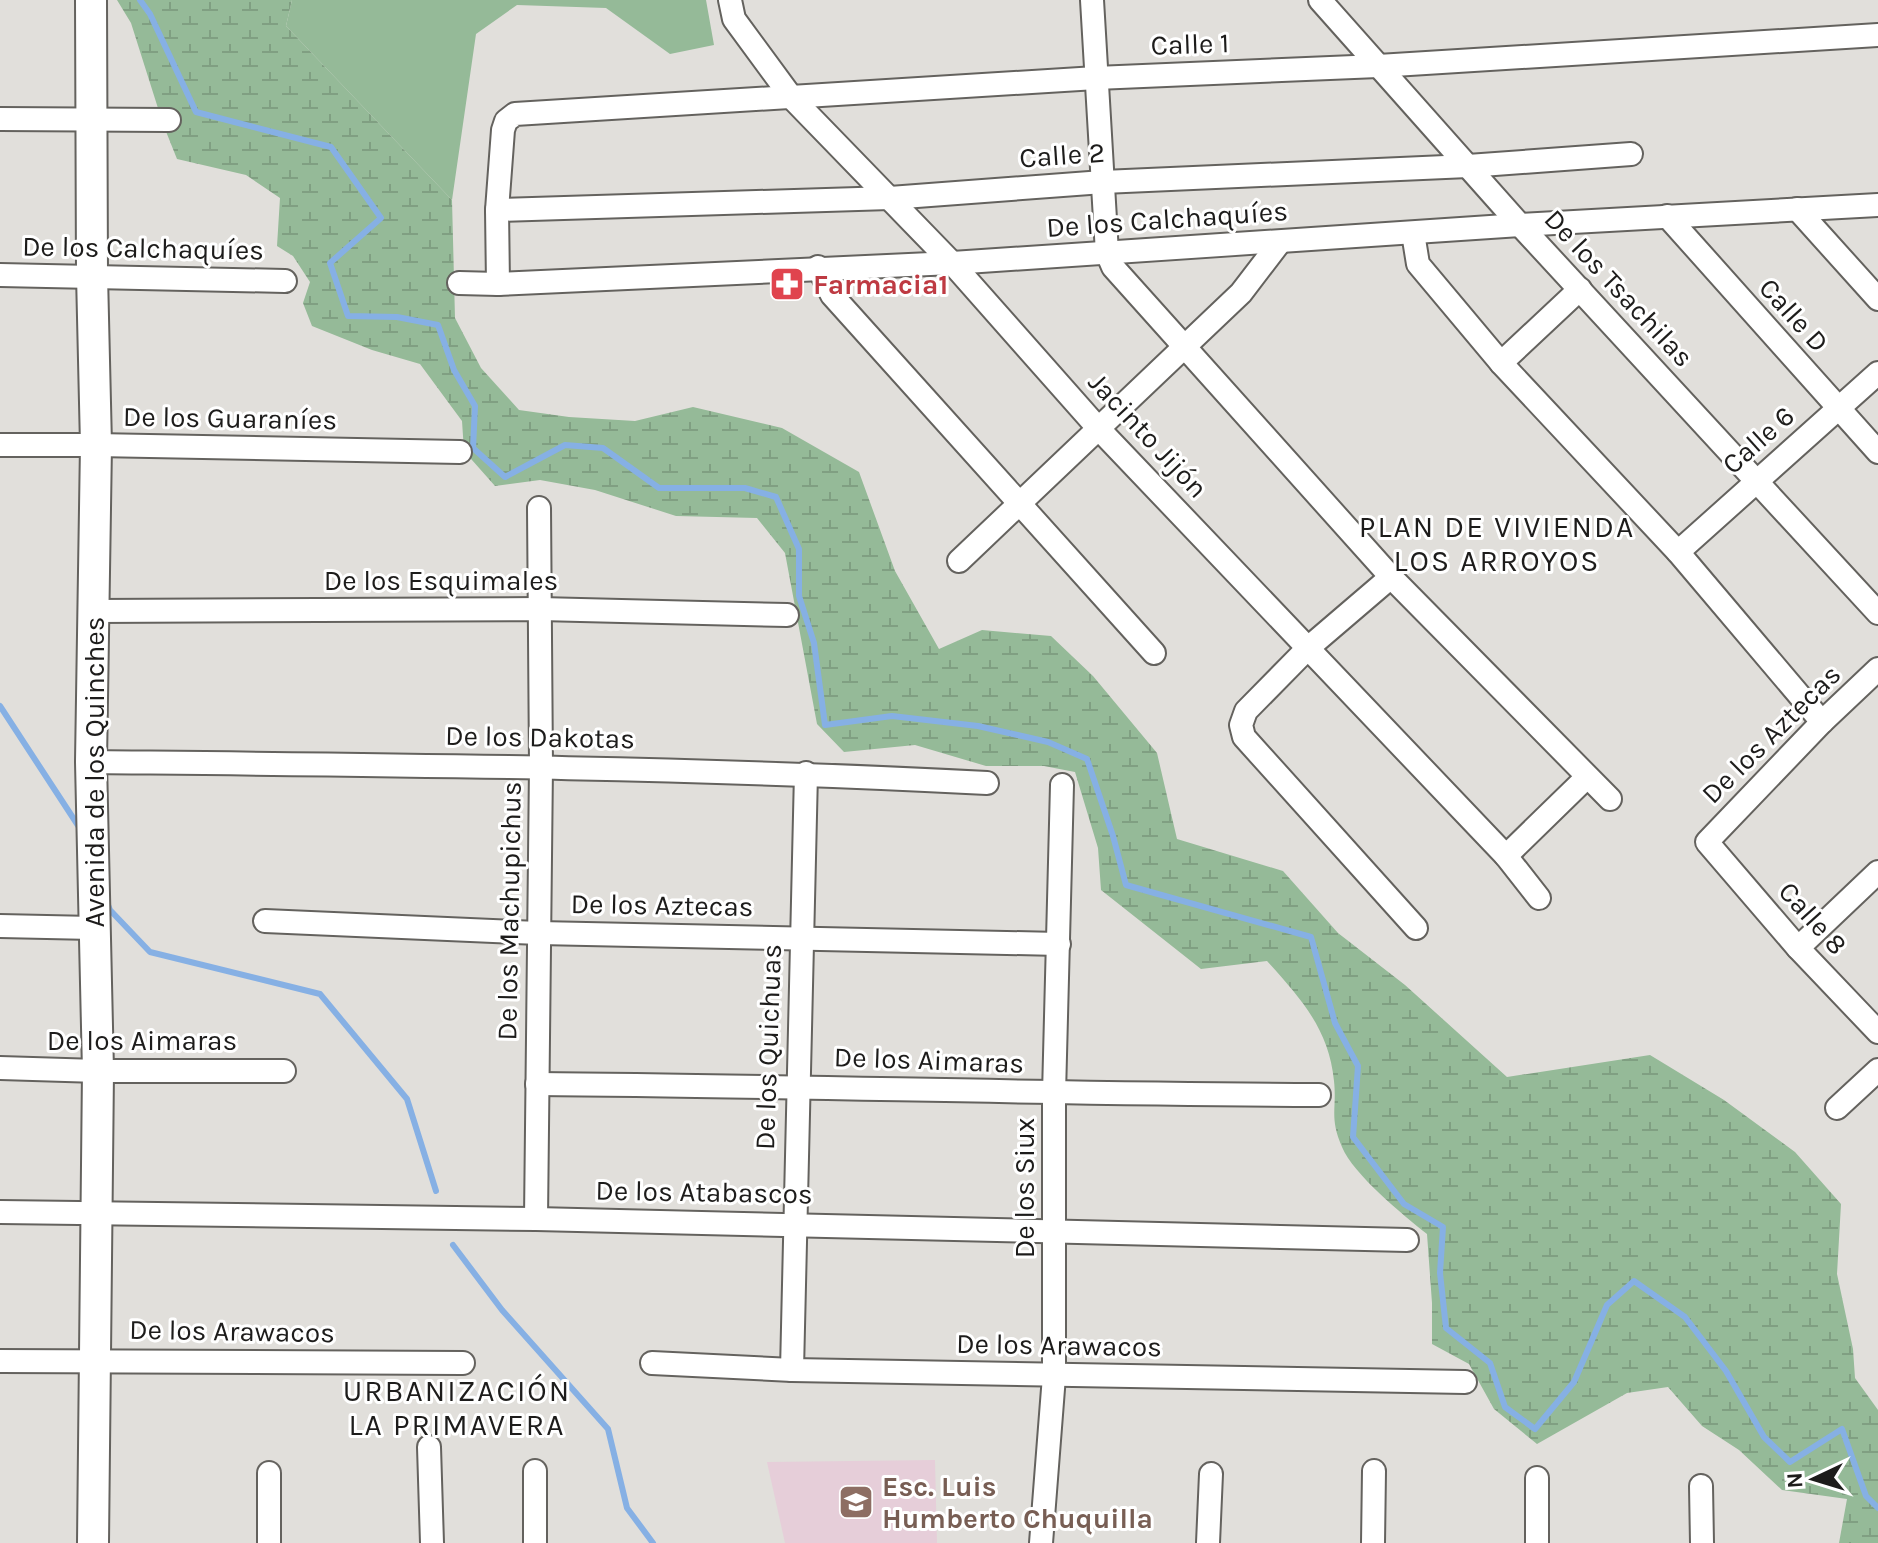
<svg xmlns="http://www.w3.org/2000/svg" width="1878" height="1543" viewBox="0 0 1878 1543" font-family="Karla,sans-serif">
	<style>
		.education { fill: #e6ced9 }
		.green { fill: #95ba98 }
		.wetland { fill: url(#wetland-marsh) }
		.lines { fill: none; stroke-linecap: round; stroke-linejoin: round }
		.stream { stroke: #86b0e4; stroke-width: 6 }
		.street-casing { stroke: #64625e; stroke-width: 26 }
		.secondary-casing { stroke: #64625e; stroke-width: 34 }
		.street { stroke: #fff; stroke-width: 22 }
		.secondary { stroke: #fff; stroke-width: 30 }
		.labels { text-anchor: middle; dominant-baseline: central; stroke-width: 6; stroke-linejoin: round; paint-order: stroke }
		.street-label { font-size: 28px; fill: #1d1c1b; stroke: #fff }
		.health-label { font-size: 28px; font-weight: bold; fill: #be3a42; stroke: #fff; text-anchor: start }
		.education-label { font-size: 28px; font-weight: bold; fill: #785e54; stroke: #fff; text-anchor: start }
		.neighbourhood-label { font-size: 30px; letter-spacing: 2px; fill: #1d1c1b; stroke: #fff }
	</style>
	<defs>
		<pattern id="wetland-marsh" width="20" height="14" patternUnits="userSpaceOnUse" patternTransform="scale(2)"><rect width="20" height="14" fill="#95ba98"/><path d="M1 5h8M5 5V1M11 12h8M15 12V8" fill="none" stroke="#809f82"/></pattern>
	</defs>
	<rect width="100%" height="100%" fill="#e1dfdb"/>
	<polygon class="education" points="935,1460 937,1543 785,1543 767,1462"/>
	<polygon class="green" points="292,0 706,0 714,45 670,54 606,8 517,5 476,34 452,200 286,26"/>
	<path class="wetland" d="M117,0H292L286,26L452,200L455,318L481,368L519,410L569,417L635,421L693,407L782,428L859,472L895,571L939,649L982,630L1051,636L1093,676L1157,753L1177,839L1283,871L1338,933L1405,985L1507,1077L1650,1055L1724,1100L1795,1152L1841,1204L1837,1274L1853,1349L1855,1378L1878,1410V1543H1839L1847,1499L1782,1490L1739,1450L1702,1426L1668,1387L1627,1393L1537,1444L1494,1409L1469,1364L1432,1344V1303L1427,1234C1403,1215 1353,1174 1342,1147C1329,1117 1337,1109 1334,1081C1329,1029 1301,999 1267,961L1201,969L1101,890L1098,848L1075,772L1044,766H986L915,745L844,752L817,724L785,553L757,518L676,516L595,490L540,480L495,486L464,451L462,421L420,364L372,350L312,326L303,303L310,282L293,256L277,246L280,198L246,175L177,159L163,124L131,23Z"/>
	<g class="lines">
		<g class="stream">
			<polyline points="140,0 150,14 196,112 331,147 381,218 330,263 348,316 397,317 438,325 454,370 475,406 473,448 505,477 565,445 603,448 659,488 745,488 776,497 799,549 799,596 814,643 825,725 892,716 978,726 1048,742 1087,759 1113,836 1126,885 1311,937 1335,1023 1358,1066 1353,1137 1404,1204 1443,1227 1440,1273 1446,1328 1490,1363 1505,1407 1535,1429 1574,1382 1607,1305 1634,1281 1685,1317 1726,1371 1764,1437 1790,1462 1842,1429 1866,1496 1878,1508"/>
			<polyline points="0,706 81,830"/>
			<polyline points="108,905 110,910 150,952 320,994 407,1099 436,1191"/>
			<polyline points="453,1245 502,1310 608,1429 627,1508 653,1543"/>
		</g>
		<g class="street-casing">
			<g id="street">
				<polyline points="730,0 734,19 792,98 952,263 1098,428 1506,856 1539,898"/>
				<polyline points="1092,0 1107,253 1113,267 1391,577 1610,799"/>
				<polyline points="1320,0 1520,225 1878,613"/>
				<polyline points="0,119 169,120"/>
				<polyline points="1797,209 1878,299"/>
				<polyline points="497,210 890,198 1103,182 1468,166 1631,154"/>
				<polyline points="1667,216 1878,452"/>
				<polyline points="1413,233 1418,264 1501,363 1678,552 1822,722"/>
				<polyline points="818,267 832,295 1154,653"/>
				<polyline points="0,275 285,281"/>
				<polyline points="459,283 498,284 952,263 1520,225 1878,205"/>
				<polyline points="498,284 497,210 503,130 506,121 515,114 1096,78 1378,66 1878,35"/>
				<polyline points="1501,363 1580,289"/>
				<polyline points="0,445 96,445 460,452"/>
				<polyline points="1678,552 1878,373"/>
				<polyline points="959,561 1241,293 1280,242"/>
				<polyline points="1391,577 1308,648 1246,711 1241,725 1244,737 1416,928"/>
				<polyline points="95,611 540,609 787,615"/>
				<polyline points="1878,669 1822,722 1707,842 1798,948 1878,1032"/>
				<path d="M91,762C390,765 688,767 987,783"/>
				<polyline points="1506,856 1587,777"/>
				<polyline points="265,921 539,933 1059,944"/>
				<polyline points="0,926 93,928"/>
				<polyline points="1798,948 1878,872"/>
				<polyline points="0,1068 98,1071 284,1071"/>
				<path d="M537,1084C798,1086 1059,1094 1319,1095"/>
				<polyline points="1837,1108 1878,1070"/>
				<polyline points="0,1212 536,1219 1407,1240"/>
				<polyline points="536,1219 541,766 539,508"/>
				<polyline points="0,1361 463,1363"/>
				<polyline points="652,1363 792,1370 1465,1382"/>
				<polyline points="792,1370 806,773"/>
				<polyline points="429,1447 432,1543"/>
				<polyline points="1701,1486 1702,1543"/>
				<polyline points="269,1543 269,1473"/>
				<polyline points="535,1543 535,1471"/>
				<polyline points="1041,1543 1054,1376 1054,1094 1062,785"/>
				<polyline points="1208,1543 1211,1474"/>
				<polyline points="1373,1543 1374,1471"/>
				<polyline points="1537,1543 1537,1478"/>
			</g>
		</g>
		<g class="secondary-casing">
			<polyline id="secondary" points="91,0 92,275 96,445 91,762 98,1071 93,1543"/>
		</g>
		<use href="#street" class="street"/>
		<use href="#secondary" class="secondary"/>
	</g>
	<defs>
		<g id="pharmacy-square" transform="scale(1.8)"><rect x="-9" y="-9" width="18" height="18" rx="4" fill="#e0444e" stroke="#fff"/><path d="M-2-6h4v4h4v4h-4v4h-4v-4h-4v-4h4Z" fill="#fff"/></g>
		<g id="school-square" transform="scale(1.8)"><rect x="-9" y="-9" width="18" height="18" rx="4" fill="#8d6e63" stroke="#fff"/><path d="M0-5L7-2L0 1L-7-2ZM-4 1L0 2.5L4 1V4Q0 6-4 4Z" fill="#fff"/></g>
	</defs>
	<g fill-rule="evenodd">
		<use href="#pharmacy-square" x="787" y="284"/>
		<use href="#school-square" x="856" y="1502"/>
	</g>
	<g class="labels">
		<g class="street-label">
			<text transform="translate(1190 44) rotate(-2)">Calle 1</text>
			<text transform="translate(1062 155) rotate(-4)">Calle 2</text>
			<text transform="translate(1167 219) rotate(-4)">De los Calchaquíes</text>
			<text transform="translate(143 248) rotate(1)">De los Calchaquíes</text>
			<text transform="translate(1619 288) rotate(47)">De los Tsachilas</text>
			<text transform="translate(1794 315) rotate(48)">Calle D</text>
			<text transform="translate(230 418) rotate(1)">De los Guaraníes</text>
			<text transform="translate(1148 435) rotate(47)">Jacinto Jijón</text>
			<text transform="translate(1758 440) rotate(-42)">Calle 6</text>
			<text x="441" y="580">De los Esquimales</text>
			<text transform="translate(1771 734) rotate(-45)">De los Aztecas</text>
			<text transform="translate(540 737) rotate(1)">De los Dakotas</text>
			<text transform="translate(94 772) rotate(-90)">Avenida de los Quinches</text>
			<text transform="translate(662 905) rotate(1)">De los Aztecas</text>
			<text transform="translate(509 911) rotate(-89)">De los Machupichus</text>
			<text transform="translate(1813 918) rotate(48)">Calle 8</text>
			<text x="142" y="1040">De los Aimaras</text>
			<text transform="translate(768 1047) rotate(-88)">De los Quichuas</text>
			<text transform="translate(929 1060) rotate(2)">De los Aimaras</text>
			<text transform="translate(1024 1188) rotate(-90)">De los Siux</text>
			<text transform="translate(704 1192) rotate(1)">De los Atabascos</text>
			<text transform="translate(232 1331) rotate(1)">De los Arawacos</text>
			<text transform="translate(1059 1345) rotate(1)">De los Arawacos</text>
		</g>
		<g class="health-label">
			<text x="813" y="284">Farmacia1</text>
		</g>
		<g class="education-label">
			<text x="882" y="1486">Esc. Luis<tspan x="882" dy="32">Humberto Chuquilla</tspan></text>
		</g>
		<g class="neighbourhood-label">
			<text x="1497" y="527">PLAN DE VIVIENDA<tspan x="1497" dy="34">LOS ARROYOS</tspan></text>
			<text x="457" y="1391">URBANIZACIÓN<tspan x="457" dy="34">LA PRIMAVERA</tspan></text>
		</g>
	</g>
	<g transform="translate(1814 1479) rotate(266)" stroke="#ffffff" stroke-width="6" paint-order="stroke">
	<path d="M0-6L14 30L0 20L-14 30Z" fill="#1d1c1b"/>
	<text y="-12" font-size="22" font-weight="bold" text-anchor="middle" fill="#1d1c1b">N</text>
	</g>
</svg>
